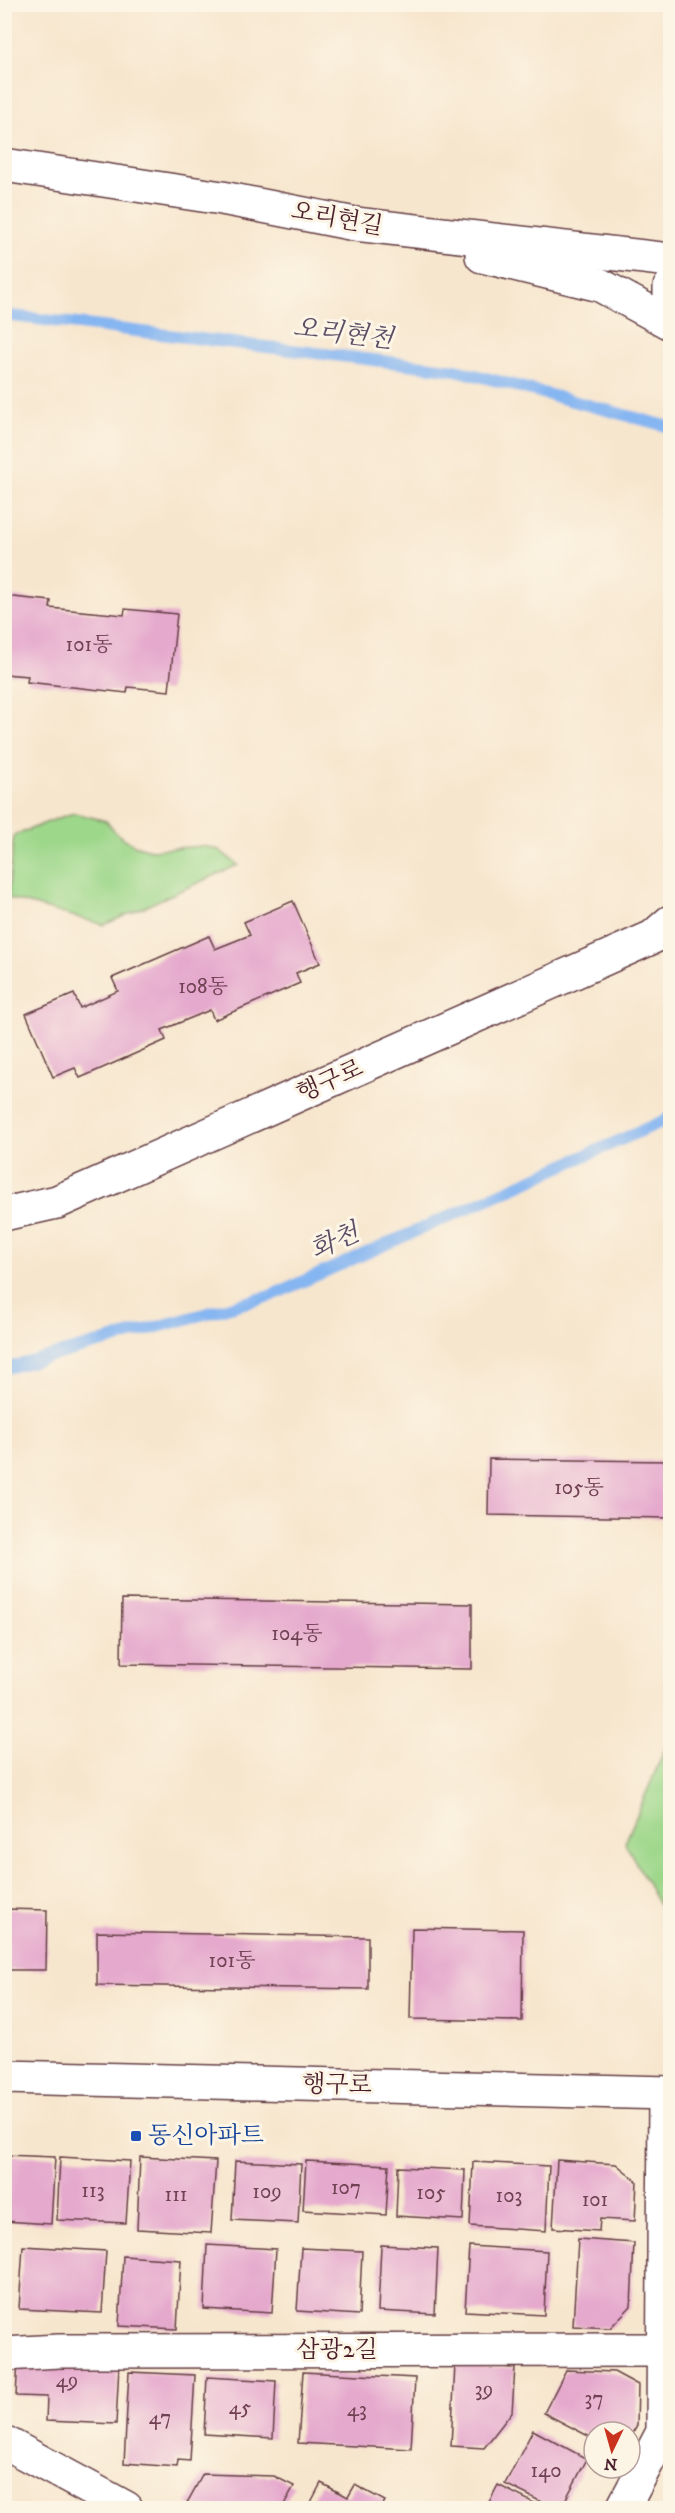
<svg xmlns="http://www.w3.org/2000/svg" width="675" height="2513" viewBox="0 0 675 2513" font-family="'IM FELL DW Pica','Noto Serif KR',serif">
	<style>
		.green { fill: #9dd78a; stroke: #747b5a; stroke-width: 1.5 }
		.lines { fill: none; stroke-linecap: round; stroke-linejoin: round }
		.stream { stroke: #86b6f1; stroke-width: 12 }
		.building { fill: #e5a9cd }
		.minor-casing { stroke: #643d43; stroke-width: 36 }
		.minor { stroke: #fff; stroke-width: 33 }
		.transit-dot { fill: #1a4fb4; stroke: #fcf5e5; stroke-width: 2 }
		.labels { text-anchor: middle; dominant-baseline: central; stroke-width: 6; stroke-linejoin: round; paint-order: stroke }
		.number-label { font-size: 21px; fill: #714254 }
		.street-label { font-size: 24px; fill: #4a1f2b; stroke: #fcf5e5 }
		.transit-label { font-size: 24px; fill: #164399; stroke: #fcf5e5; text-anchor: start }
		.water-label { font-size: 26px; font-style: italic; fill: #5c4c66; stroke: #fcf5e5 }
	</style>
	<rect width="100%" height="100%" fill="#fcf5e5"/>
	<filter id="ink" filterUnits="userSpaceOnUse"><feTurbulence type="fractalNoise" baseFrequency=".0167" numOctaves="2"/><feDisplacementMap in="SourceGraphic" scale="12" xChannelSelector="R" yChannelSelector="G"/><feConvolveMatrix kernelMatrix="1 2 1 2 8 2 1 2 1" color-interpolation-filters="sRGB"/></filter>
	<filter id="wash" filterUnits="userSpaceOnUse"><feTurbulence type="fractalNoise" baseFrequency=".008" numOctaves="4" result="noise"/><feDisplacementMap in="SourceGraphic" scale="24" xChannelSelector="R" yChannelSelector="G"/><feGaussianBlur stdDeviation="1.35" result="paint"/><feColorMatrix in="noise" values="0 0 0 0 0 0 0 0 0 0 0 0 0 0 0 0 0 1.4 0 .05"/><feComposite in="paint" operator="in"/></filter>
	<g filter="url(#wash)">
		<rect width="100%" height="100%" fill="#f7e6ce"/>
		<g class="green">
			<path d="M75,813L106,821L116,833L134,845L151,850L203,846L219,850L238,865L104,925L8,898L14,835C36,828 54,818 75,813Z"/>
			<polygon points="670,1737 670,1925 625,1843"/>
		</g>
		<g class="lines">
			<g class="stream">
				<polyline points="4,315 456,370 670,427"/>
				<polyline points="4,1369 270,1296 670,1118"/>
			</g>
		</g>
		<g id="blocks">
			<g class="building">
				<polygon points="4,596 51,601 50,608 124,615 125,609 177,614 169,691 128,687 127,693 27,682 28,676 4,674"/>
				<polygon points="293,901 320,963 296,973 300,983 214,1020 210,1010 162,1030 166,1040 80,1078 75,1068 53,1077 26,1014 74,994 80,1008 118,991 112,978 209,936 215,949 250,935 244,922"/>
				<polygon points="489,1459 670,1461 670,1518 488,1515"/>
				<polygon points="122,1599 472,1604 472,1669 121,1664"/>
				<polygon points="4,1909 47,1910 46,1970 4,1970"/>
				<polygon points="412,1928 523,1930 522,2021 410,2019"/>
				<polygon points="97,1932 368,1937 368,1989 97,1985"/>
				<polygon points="4,2155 55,2157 51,2224 4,2221"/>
				<polygon points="60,2157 130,2161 126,2223 57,2220"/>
				<polygon points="140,2157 216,2161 211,2233 137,2229"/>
				<polygon points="557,2160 616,2164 637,2181 635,2221 600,2219 599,2231 553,2228"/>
				<polygon points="235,2161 301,2164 298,2223 232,2220"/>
				<polygon points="306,2161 389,2165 386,2215 303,2210"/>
				<polygon points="473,2162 549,2166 546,2231 470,2226"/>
				<polygon points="398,2167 465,2170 463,2220 396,2216"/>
				<polygon points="578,2239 634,2243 631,2306 610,2328 573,2326"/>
				<polygon points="207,2245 276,2249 272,2313 204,2309"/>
				<polygon points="381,2245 438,2248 435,2314 378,2311"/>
				<polygon points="23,2246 106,2251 102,2313 19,2309"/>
				<polygon points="469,2246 547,2251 544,2315 465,2311"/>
				<polygon points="301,2248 362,2251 359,2315 297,2311"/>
				<polygon points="123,2256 181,2260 177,2329 119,2326"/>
				<polygon points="18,2360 119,2365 116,2424 46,2421 47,2397 16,2396"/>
				<polygon points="455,2364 515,2368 512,2412 484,2448 451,2446"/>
				<polygon points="566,2370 614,2372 638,2385 637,2425 630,2437 630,2432 594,2432 594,2439 544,2413"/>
				<polygon points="129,2372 195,2375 190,2461 178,2460 177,2467 124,2463"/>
				<polygon points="303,2372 415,2378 411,2449 298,2443"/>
				<polygon points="207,2377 276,2381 273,2438 204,2434"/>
				<polygon points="533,2430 587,2459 561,2508 554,2508 505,2484"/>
				<polygon points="203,2474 274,2476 294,2486 282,2508 199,2508 187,2503"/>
				<polygon points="321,2483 348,2497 355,2485 385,2501 381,2508 308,2508"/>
				<polygon points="498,2485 544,2508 486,2508"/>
			</g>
		</g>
	</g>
	<g filter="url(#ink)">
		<use href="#blocks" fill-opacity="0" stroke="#643d43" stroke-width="1.5"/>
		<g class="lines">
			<g class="minor-casing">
				<g id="minor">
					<polyline points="4,165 222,198 355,224 670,260"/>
					<polyline points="482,256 600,285 670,323"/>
					<polyline points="670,287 670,301"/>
					<polyline points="4,1214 57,1202 653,937 670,922"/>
					<polyline points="4,2077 670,2093"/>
					<polyline points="4,2354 59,2351 670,2350"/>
					<polyline points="4,2442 126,2508"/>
					<polyline points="623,2508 663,2432 665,2093"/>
				</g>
			</g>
			<use href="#minor" class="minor"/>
		</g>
	</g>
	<rect class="transit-dot" x="130" y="2130" width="12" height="12" rx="3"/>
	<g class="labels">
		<g class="number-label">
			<text x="89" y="645">101동</text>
			<text x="203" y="987">108동</text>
			<text x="579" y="1488">105동</text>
			<text x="297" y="1634">104동</text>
			<text x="232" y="1961">101동</text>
			<text x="346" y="2188">107</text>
			<text x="93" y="2191">113</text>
			<text x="267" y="2192">109</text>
			<text x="431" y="2193">105</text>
			<text x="176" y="2195">111</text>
			<text x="509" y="2196">103</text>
			<text x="595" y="2200">101</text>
			<text x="67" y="2381">49</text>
			<text x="484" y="2390">39</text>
			<text x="594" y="2399">37</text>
			<text x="240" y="2408">45</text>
			<text x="357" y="2410">43</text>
			<text x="160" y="2418">47</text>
			<text x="546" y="2471">140</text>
		</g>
		<g class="street-label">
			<text transform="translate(337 219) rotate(10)">오리현길</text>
			<text transform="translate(330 1081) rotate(-24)">행구로</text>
			<text transform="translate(337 2085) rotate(1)">행구로</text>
			<text x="337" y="2350">삼광2길</text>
		</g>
		<g class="transit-label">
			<text x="148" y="2136">동신아파트</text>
		</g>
		<g class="water-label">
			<text transform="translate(343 334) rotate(7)">오리현천</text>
			<text transform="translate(335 1242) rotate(-24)">화천</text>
		</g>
	</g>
	<rect width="675" height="2513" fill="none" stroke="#fcf5e5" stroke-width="24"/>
	<g transform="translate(612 2450) rotate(185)"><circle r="28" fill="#fcf5e5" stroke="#b59f9b" stroke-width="1.5"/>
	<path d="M0-4.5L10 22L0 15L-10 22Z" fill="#c8321e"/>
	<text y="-9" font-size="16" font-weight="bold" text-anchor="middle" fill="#4a1f2b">N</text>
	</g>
</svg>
